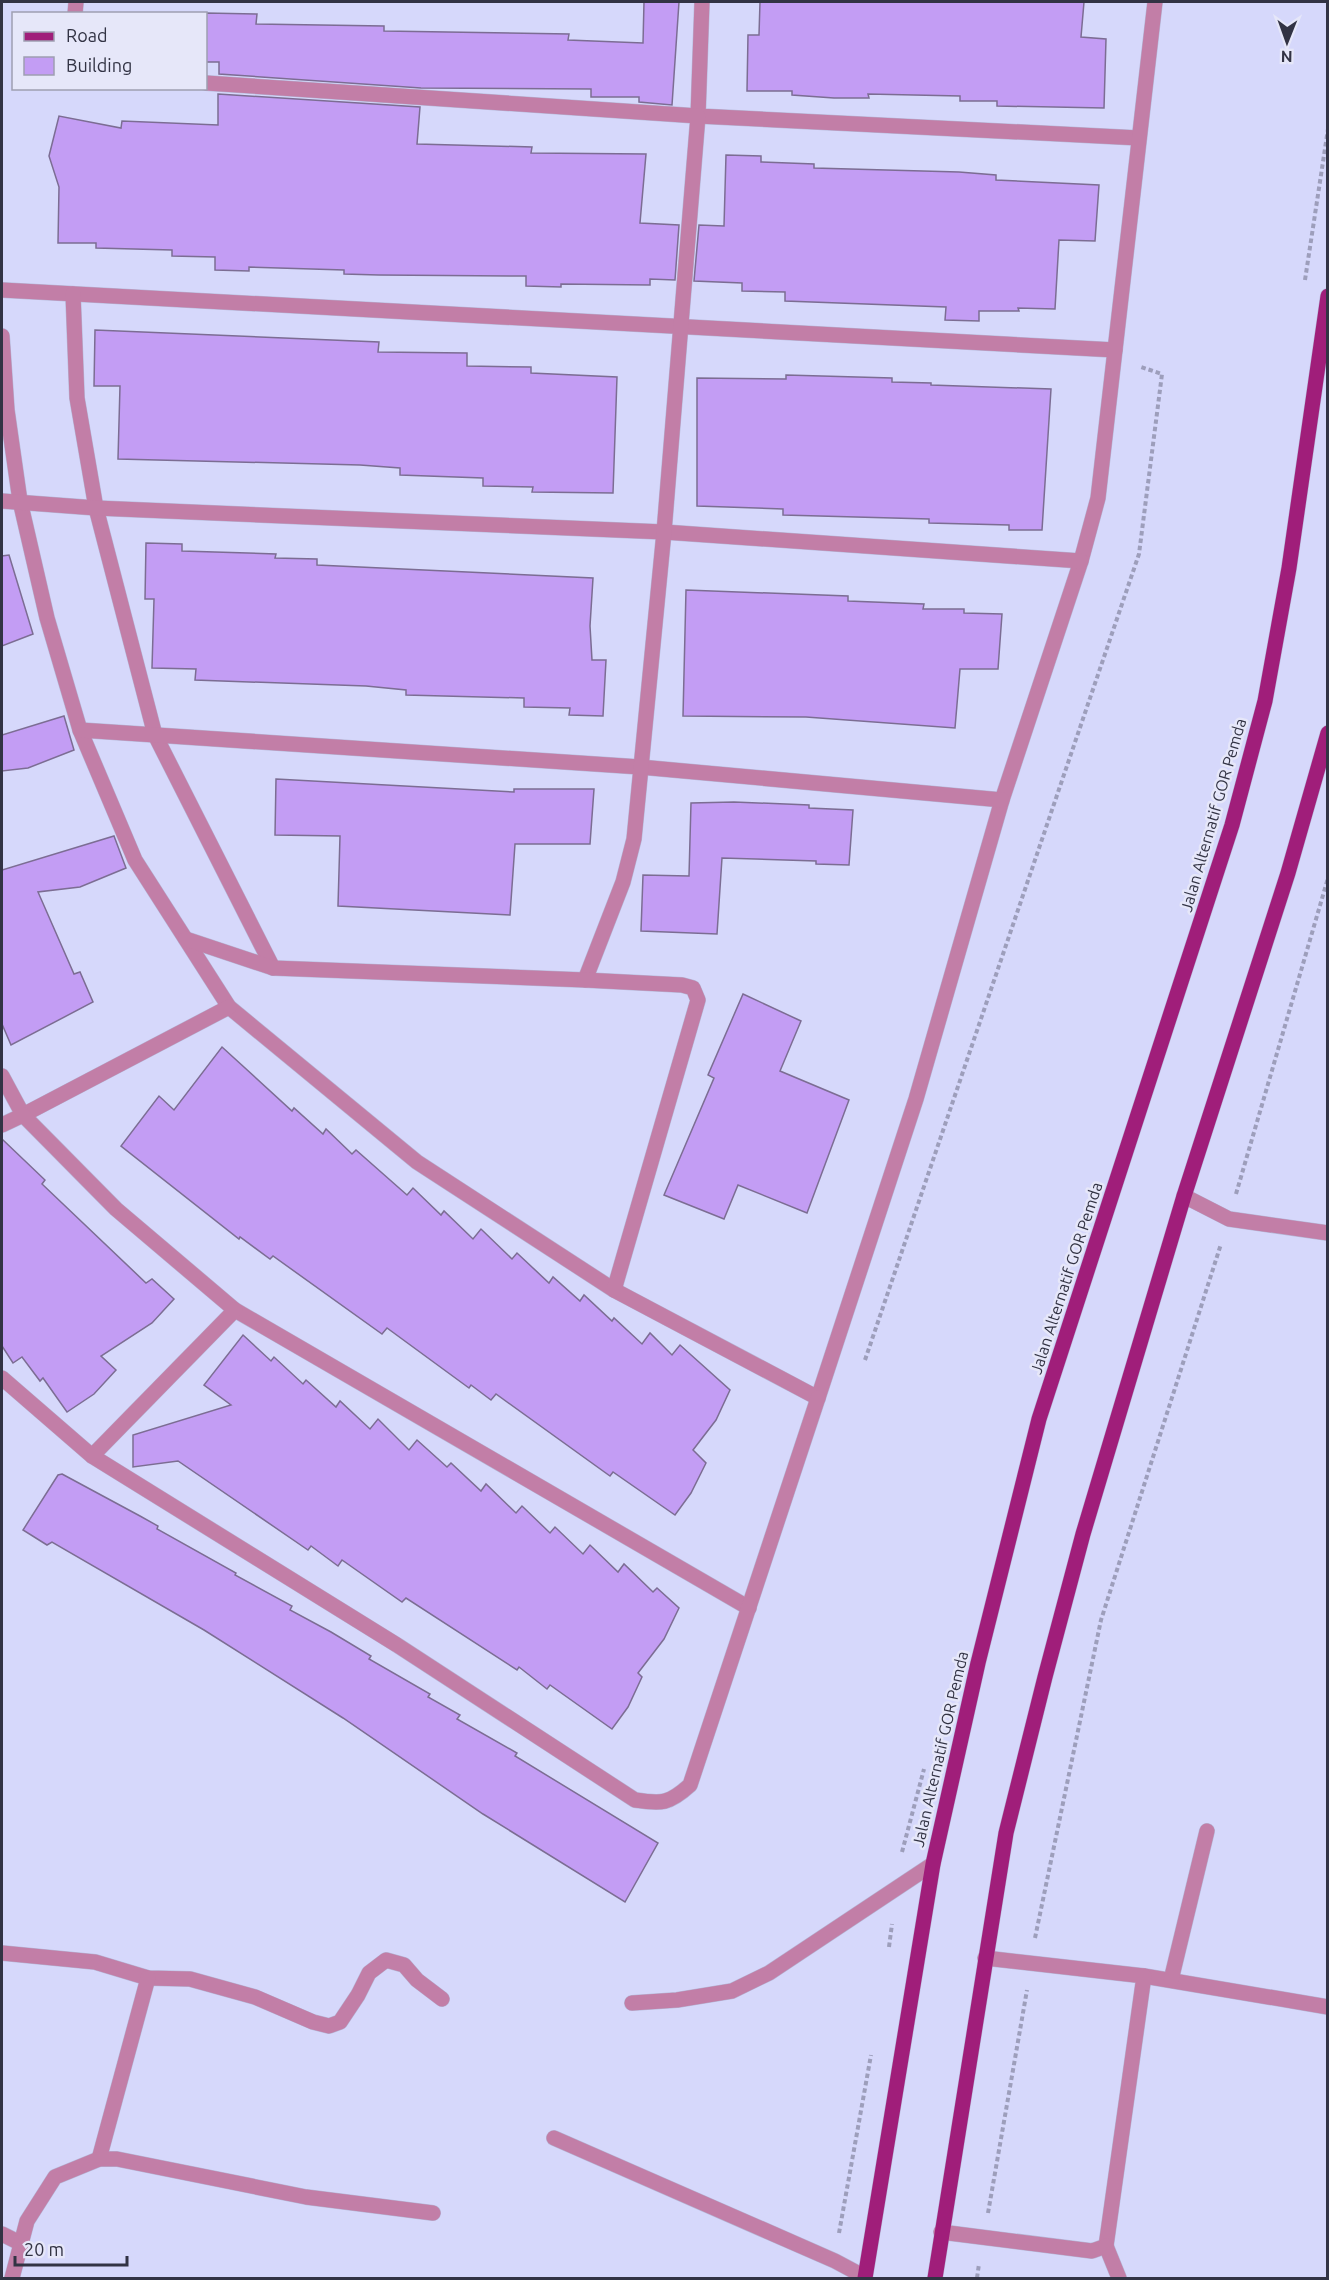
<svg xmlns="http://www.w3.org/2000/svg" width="1329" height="2280" viewBox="0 0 1329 2280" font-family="Ubuntu,sans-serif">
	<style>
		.building { fill: #c39df4; stroke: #7c6d93; stroke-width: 1.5 }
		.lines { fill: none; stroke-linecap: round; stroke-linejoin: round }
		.lane-casing { stroke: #b5b7d6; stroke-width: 16 }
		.street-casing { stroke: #b5b7d6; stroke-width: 16 }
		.primary-casing { stroke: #b5b7d6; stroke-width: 16 }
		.path { stroke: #9d9ebb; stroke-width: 4; stroke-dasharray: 4.5 3; stroke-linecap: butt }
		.lane { stroke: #c27ea7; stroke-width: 15 }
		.street { stroke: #c27ea7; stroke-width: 15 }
		.primary { stroke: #a01e7a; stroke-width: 15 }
		.labels { text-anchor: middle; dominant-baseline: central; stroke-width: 5; stroke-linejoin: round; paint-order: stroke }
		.street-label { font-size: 16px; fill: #323344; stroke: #e6e7f9 }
	</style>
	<rect width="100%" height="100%" fill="#d6d8fb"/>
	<g class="building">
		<polygon points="644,2 679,2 672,105 639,102 639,97 591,97 591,89 421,88 219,74 219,62 206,62 206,13 257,14 256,24 384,26 384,31 569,34 568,40 643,43"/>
		<polygon points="760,2 1084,2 1081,37 1106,39 1104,108 997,106 997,101 960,101 960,96 868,94 869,98 834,98 792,95 792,91 747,91 748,35 759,35"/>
		<polygon points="218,94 420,107 417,144 532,147 531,153 646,154 640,223 679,225 675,280 650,279 650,285 561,284 561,287 526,286 526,276 379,275 344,274 344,270 249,267 249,271 215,270 215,257 172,256 172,250 96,248 96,243 58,243 59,187 49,156 59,116 121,128 122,121 218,125"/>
		<polygon points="726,155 761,156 761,162 814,164 814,168 959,172 996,175 996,180 1099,185 1095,241 1059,240 1055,309 1018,308 1019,311 979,311 979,321 945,320 946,307 785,301 785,292 742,291 742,283 694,281 699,225 724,226"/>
		<polygon points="95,330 379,342 378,352 467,353 467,366 531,367 531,373 617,377 613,493 532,492 533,487 483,486 483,478 400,475 400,468 360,465 118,459 120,386 94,386"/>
		<polygon points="786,375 892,378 892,382 931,383 931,385 1051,389 1042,530 1009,530 1009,525 929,523 929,519 783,515 783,509 697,506 697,378 786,379"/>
		<polygon points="146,543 182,544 182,551 276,554 275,558 317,559 317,565 593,578 590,626 592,660 606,660 603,716 569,715 570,708 524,707 524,698 406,695 406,690 366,686 195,680 196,669 152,668 154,599 145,599"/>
		<polygon points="9,555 33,634 2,646 2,556"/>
		<polygon points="686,590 848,596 848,601 924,604 923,609 964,609 964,613 1002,614 998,669 960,669 955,728 806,717 683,716"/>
		<polygon points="64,716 74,750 28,768 2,771 2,735"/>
		<polygon points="276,779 514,792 514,789 594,789 590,844 515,844 510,915 338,906 340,836 275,835"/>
		<polygon points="734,802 809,805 809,808 853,810 849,865 816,864 816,861 722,858 717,934 641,931 643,875 689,876 691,803"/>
		<polygon points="114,836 126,868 80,887 38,892 74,974 80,972 93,1002 11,1045 2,1024 2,870"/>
		<polygon points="743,994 801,1021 780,1071 849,1100 807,1213 738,1185 724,1219 664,1195 714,1078 708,1075"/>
		<polygon points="222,1047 292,1111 294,1108 323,1134 326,1129 352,1154 356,1150 407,1195 413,1188 441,1215 444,1211 473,1239 481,1229 512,1259 517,1253 549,1283 553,1277 580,1301 584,1295 612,1321 614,1318 642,1344 650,1333 672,1355 680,1345 730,1390 716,1420 693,1450 706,1463 691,1493 675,1515 613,1472 610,1476 496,1394 491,1400 471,1385 469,1388 387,1328 382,1334 273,1256 270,1259 240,1237 239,1239 121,1146 159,1096 174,1110"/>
		<polygon points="2,1139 45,1180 42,1184 146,1283 152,1279 174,1299 152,1323 101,1356 116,1370 94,1394 67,1412 43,1378 40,1381 22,1357 13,1363 2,1346"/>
		<polygon points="243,1335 271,1361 274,1357 303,1384 306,1380 336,1407 340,1401 370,1429 378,1419 409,1450 417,1440 447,1467 451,1463 481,1491 486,1484 516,1513 522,1506 550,1533 555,1527 583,1554 590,1545 618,1572 624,1564 653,1592 657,1588 679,1608 664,1639 638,1673 642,1677 628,1707 612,1729 550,1685 547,1689 519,1667 517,1670 406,1598 402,1602 342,1560 338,1566 311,1546 308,1550 178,1461 133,1467 133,1435 231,1405 204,1385"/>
		<polygon points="62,1474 140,1516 158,1526 157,1529 236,1573 235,1575 292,1606 290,1610 331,1632 371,1656 369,1659 430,1694 428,1697 460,1715 457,1719 517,1753 515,1756 658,1843 625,1902 483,1814 343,1718 204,1630 52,1542 47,1545 23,1530 58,1475"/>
	</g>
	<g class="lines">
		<g class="lane-casing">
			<g id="lane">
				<polyline points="1144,1976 1328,2007"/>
				<polyline points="1171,1980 1207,1831"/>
				<polyline points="941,2232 1092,2251 1106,2246 1144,1976 985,1958"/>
				<polyline points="1106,2246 1119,2278"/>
			</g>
		</g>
		<g class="street-casing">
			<g id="street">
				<polyline points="702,2 698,116 1139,138"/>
				<polyline points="75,14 76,2"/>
				<polyline points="2,290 1115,350"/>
				<polyline points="73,294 77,398 96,508 155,735 273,968"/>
				<polyline points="2,336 7,410 20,501 47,618 80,730 135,860 229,1007 417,1162 614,1290 818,1398 916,1099 1002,800 1081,561 1098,498 1155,2"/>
				<polyline points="2,501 96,508 664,532 1081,561"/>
				<polyline points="80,730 640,767 1002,800"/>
				<polyline points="186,939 273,968 585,980 623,882 634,839 664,532 698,116 206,83"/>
				<polyline points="585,980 682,985 693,988 698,1000 614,1290"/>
				<polyline points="2,1076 23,1115 229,1007"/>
				<polyline points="2,1125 23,1115 116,1209 235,1310 749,1608"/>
				<polyline points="1184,1196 1229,1219 1328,1233"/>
				<path d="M2,1378L92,1456L397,1645L635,1800C662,1804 669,1804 690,1785L818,1398"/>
				<polyline points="92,1456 235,1310"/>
				<polyline points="2,1953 95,1962 148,1978 190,1979 255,1997 313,2022 329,2026 340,2022 358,1995 369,1973 386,1960 404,1965 417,1980 442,1999"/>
				<polyline points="632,2003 677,2000 732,1991 769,1973 933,1864"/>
				<polyline points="554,2138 835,2261 865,2277"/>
				<polyline points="99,2159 148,1978"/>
				<polyline points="2,2234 20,2243"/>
				<polyline points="12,2278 27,2221 55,2177 99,2159 117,2159 306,2197 433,2213"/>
			</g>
		</g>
		<g class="primary-casing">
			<g id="primary">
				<polyline points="865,2278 933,1864 978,1663 1039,1419 1232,825 1265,701 1289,568 1328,296"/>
				<polyline points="935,2278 1006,1833 1045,1677 1083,1534 1184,1196 1288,873 1328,733"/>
			</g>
		</g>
		<g class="path">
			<polyline points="1305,280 1328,129"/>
			<polyline points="1236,1194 1328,878"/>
			<polyline points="865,1360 1139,554 1162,374 1141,367"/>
			<polyline points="902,1852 924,1769"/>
			<polyline points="1035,1938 1101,1620 1221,1244"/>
			<polyline points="889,1947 892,1924"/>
			<polyline points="988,2213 1027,1990"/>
			<polyline points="839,2233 871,2055"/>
			<polyline points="977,2278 979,2264"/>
		</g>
		<use href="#lane" class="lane"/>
		<use href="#street" class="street"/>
		<use href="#primary" class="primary"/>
	</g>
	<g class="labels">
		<g class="street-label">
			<text transform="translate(1213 815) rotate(-74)">Jalan Alternatif GOR Pemda</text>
			<text transform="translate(1066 1278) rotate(-72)">Jalan Alternatif GOR Pemda</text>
			<text transform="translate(940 1749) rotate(-77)">Jalan Alternatif GOR Pemda</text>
		</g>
	</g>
	<rect width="1329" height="2280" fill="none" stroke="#323344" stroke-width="6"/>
	<rect x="12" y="12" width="195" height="78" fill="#e6e7f9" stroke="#9e9fb1" stroke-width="1.5"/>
	<rect x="24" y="32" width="30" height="9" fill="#a01e7a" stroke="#9e9fb1" stroke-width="1.5"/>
	<text x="66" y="42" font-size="18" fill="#323344">Road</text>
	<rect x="24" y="57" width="30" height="18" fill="#c39df4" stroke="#9e9fb1" stroke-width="1.5"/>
	<text x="66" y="72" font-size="18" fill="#323344">Building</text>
	<g transform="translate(1287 42) rotate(181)" stroke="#e6e7f9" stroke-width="4.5" paint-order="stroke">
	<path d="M0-4.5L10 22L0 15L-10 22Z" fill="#323344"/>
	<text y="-9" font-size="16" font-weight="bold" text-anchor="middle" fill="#323344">N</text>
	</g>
	<path d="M15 2256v9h112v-9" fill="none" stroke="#323344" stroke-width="3"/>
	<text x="24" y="2256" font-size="18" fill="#323344" stroke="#e6e7f9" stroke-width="4.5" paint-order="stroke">20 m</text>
</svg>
